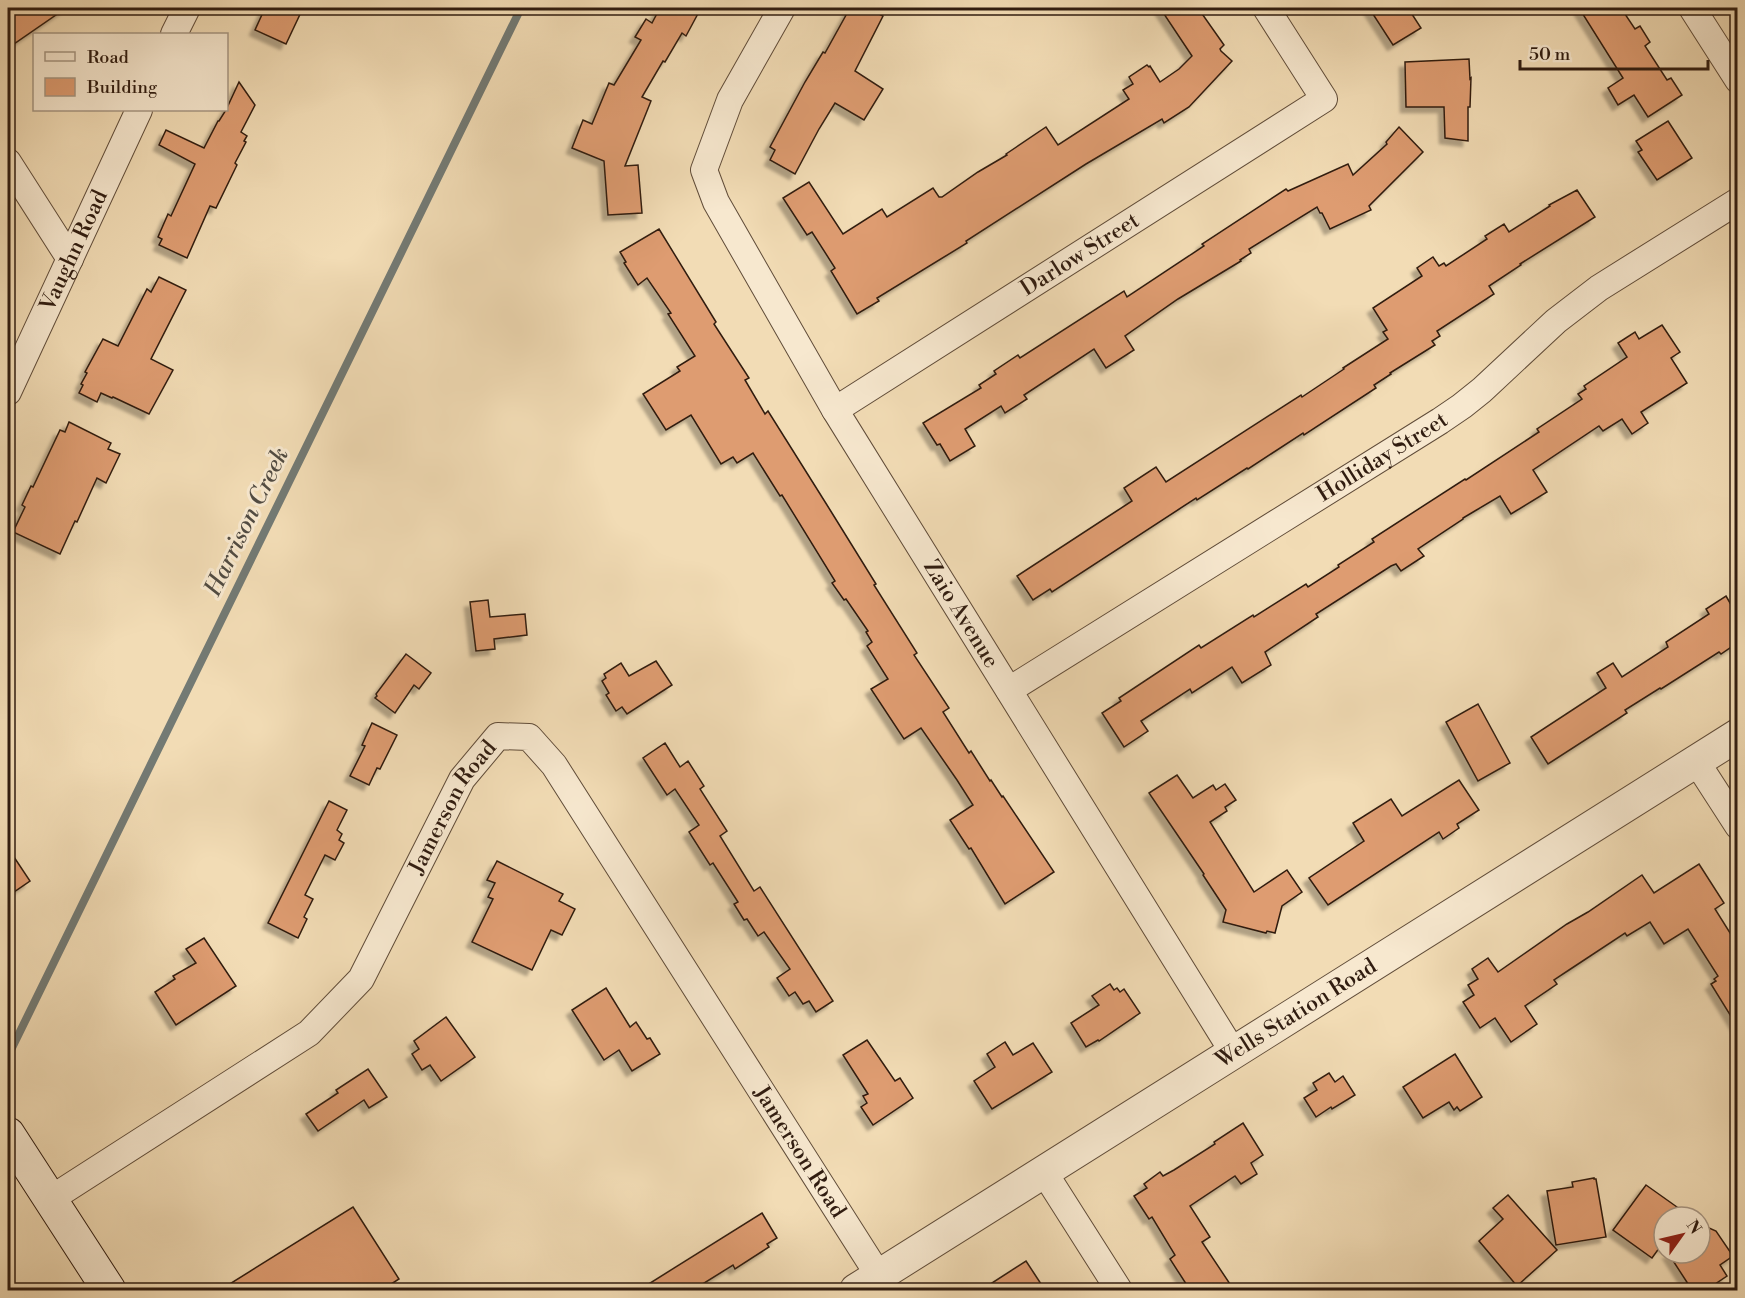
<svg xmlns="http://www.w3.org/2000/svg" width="1745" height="1298" viewBox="0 0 1745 1298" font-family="'Libre Bodoni',serif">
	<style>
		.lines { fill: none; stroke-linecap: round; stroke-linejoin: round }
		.stream { stroke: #737a74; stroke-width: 8 }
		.building { fill: #de9c71; stroke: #301c10; stroke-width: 1.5; filter: url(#shadow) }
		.minor-casing { stroke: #604c39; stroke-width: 28 }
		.tertiary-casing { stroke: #604c39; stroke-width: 34 }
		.secondary-casing { stroke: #301c10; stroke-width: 35 }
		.minor { stroke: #f7e8cf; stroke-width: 26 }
		.tertiary { stroke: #f7e8cf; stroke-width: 32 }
		.secondary { stroke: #f7e8cf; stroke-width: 33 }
		.labels { text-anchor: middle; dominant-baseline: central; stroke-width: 6; stroke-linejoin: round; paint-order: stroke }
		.street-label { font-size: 22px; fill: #301c10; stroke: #f7e8cf }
		.water-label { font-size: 24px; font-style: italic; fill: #514b42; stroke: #f7e8cf }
	</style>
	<defs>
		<filter id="shadow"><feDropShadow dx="-5.5" dy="5.5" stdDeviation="1.5" flood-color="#0004"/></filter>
	</defs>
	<rect width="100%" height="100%" fill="#f2dcb5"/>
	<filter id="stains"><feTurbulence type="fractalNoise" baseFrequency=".00333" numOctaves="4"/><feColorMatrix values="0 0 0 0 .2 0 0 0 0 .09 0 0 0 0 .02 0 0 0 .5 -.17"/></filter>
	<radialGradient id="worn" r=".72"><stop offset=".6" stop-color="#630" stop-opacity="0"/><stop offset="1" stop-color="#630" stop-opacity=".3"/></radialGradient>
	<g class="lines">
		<polyline class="stream" points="9,1054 521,8"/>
	</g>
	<g class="building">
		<polygon points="8,8 66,8 8,48"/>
		<polygon points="265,8 303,8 286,44 255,30"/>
		<polygon points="660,8 701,8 686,36 682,33 665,62 663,61 642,97 651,101 625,166 638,165 642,213 608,215 604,161 572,148 583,120 592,124 609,83 614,85 641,40 635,37 646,19 652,23"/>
		<polygon points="850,8 867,8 883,16 855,71 883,89 864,120 835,103 819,129 795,174 770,160 775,150 770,147 805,82 823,52 825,53"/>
		<polygon points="1160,8 1198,8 1224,45 1220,49 1221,51 1232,61 1189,107 1164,123 1162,119 1086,164 966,241 967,243 877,298 879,301 857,314 831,271 835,268 812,232 807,235 783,198 809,182 843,234 882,209 887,217 933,188 939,197 942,197 978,172 1007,155 1006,154 1046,127 1058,145 1129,99 1123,90 1133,84 1129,77 1147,65 1149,67 1150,66 1160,82 1179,69 1192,56"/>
		<polygon points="1369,8 1408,8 1421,28 1393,45"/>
		<polygon points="1579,8 1621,8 1635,29 1640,26 1650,42 1645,46 1667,80 1671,78 1682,95 1648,117 1634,95 1618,105 1608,88 1623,78"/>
		<polygon points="1469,59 1470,79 1471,78 1470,107 1468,107 1468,141 1445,138 1444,107 1406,107 1405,62"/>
		<polygon points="239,82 255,105 241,132 247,136 244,141 246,142 235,163 237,165 216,208 210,206 187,258 159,245 162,239 158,237 168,214 171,216 195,164 159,145 166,130 204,148 218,121 219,121 226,110"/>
		<polygon points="1668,121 1692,158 1657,180 1638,152 1642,150 1636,141"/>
		<polygon points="1399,127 1423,152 1369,206 1371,210 1330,229 1322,213 1320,213 1317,207 1249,249 1251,253 1240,260 1241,261 1178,299 1125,336 1134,350 1106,368 1094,349 1024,395 1027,399 1005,413 1001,406 965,429 975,446 950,461 940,444 937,445 923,423 981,388 979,385 996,374 994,371 1018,355 1020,358 1124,291 1127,297 1204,246 1202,244 1286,189 1288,191 1348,164 1353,175 1387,144 1386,142"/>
		<polygon points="1577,190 1595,217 1520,264 1521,265 1489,286 1494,294 1437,331 1440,336 1432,341 1435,345 1390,373 1391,374 1374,385 1376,388 1304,435 1303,433 1248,469 1247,468 1197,500 1196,498 1052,592 1050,589 1033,600 1017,576 1132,501 1124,488 1156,467 1166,482 1301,395 1302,397 1344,369 1343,368 1388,339 1383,332 1387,330 1373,308 1422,276 1417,268 1433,257 1439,266 1444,263 1446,266 1487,239 1485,236 1504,224 1509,232 1550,206 1549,205"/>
		<polygon points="659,229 716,322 714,324 749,378 745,380 765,414 768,411 827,505 876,584 874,585 917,653 914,655 949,708 943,712 969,753 971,751 990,781 991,780 1002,797 1003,796 1054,872 1005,904 971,848 969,849 950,820 973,805 957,780 921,728 904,739 871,689 888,679 867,646 872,642 866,632 868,631 846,599 844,600 832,583 835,581 782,495 780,496 753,453 737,463 733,457 721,464 691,415 666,430 643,394 680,371 677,367 695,356 668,314 671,313 647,278 638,285 624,263 626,262 620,252"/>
		<polygon points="159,277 186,290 151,359 173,370 149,414 113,397 112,398 101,393 97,402 79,393 83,385 81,384 87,373 85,372 103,339 118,346 147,289 151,292"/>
		<polygon points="1662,325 1680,352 1671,358 1687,383 1641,412 1648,423 1632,434 1622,419 1603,431 1599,426 1533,470 1547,492 1511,514 1500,496 1463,518 1463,519 1418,549 1424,556 1401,571 1396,564 1391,566 1316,614 1318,617 1265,652 1271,665 1242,683 1232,667 1192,693 1190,689 1141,721 1148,731 1124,747 1102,713 1121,701 1119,698 1199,645 1201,648 1253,615 1254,617 1306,584 1308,587 1339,567 1338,565 1374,542 1372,539 1465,479 1466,480 1539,432 1537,429 1582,399 1578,394 1586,389 1584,386 1627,357 1618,343 1635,332 1639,339"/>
		<polygon points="69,422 111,443 108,449 120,454 106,483 97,478 77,522 75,521 60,554 13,532 25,507 22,505 31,486 33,487 60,430 65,432"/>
		<polygon points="1726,596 1737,615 1737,643 1721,654 1719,652 1661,689 1660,688 1625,710 1627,713 1548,764 1531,737 1606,688 1597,673 1613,663 1622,677 1668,647 1666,642 1709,614 1706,609"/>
		<polygon points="488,600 490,617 525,614 527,635 494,639 495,649 476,651 470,602"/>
		<polygon points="406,654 431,673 419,689 414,685 395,713 375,698 377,696 376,694"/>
		<polygon points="656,661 672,685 627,714 622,707 616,711 606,695 609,693 602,681 606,678 604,674 621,663 629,676"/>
		<polygon points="1478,704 1510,763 1478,781 1446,722"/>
		<polygon points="372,723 397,735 380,769 377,768 369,785 350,776 365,746 362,745"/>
		<polygon points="665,743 680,767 688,761 704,786 700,789 727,831 720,836 754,891 760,887 833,1001 816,1012 809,1001 803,1004 795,992 789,996 777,978 790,969 764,932 758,936 747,919 744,920 734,904 738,902 713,863 710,865 689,832 699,825 675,789 667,795 643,758"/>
		<polygon points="1177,775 1193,798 1213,785 1216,790 1225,784 1236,800 1225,807 1227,811 1210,822 1254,892 1287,870 1302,892 1282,906 1275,933 1267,931 1266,933 1223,922 1226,910 1203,875 1204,874 1149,793"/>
		<polygon points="1459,780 1479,810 1457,824 1459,828 1443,839 1439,832 1328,905 1309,878 1364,841 1353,823 1391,799 1402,816"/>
		<polygon points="329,801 347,810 337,830 342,834 339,840 344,843 335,860 325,855 305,895 313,899 304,917 307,919 298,938 268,923"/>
		<polygon points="8,848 30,881 8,896"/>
		<polygon points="497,861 563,894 559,901 575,909 562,935 551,930 532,970 472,942 493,899 488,897 495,883 487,880"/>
		<polygon points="1699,864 1724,903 1715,909 1737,944 1737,1026 1711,984 1716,981 1714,979 1718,976 1688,929 1664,944 1650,922 1627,936 1625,933 1569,970 1554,980 1557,984 1525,1006 1537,1024 1511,1042 1495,1018 1480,1028 1463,1002 1474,995 1468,985 1478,979 1472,969 1488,958 1498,972 1567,924 1588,912 1642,875 1654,893"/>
		<polygon points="204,938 236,986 176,1025 155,992 175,979 173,976 196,963 186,949"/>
		<polygon points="1110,984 1114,990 1117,988 1120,992 1124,989 1140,1013 1099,1041 1098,1040 1086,1047 1071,1023 1099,1005 1092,996"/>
		<polygon points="606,988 630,1027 636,1022 647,1039 650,1038 660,1054 632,1071 619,1050 604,1060 572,1010"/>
		<polygon points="446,1017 475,1057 441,1081 430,1065 422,1070 412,1054 419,1049 414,1041"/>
		<polygon points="867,1040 895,1081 900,1078 913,1098 873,1125 861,1107 867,1103 863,1096 868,1094 843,1055"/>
		<polygon points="1005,1042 1013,1055 1033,1043 1052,1072 992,1109 974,1081 995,1067 987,1054"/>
		<polygon points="1455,1054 1482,1097 1460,1111 1457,1107 1454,1110 1449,1102 1423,1118 1403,1087"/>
		<polygon points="368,1069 387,1097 369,1108 364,1100 318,1131 306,1114 338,1093 336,1090"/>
		<polygon points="1329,1073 1335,1082 1343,1076 1355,1095 1332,1109 1331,1107 1316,1117 1304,1098 1317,1090 1313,1083"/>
		<polygon points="1243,1123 1263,1155 1251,1163 1257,1174 1241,1184 1235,1176 1190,1206 1210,1237 1202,1242 1234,1290 1190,1290 1170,1259 1175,1255 1152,1217 1149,1219 1134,1196 1147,1188 1144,1184 1160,1172 1163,1176 1174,1170 1215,1144 1214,1142"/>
		<polygon points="1594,1178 1594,1179 1596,1179 1606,1237 1556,1245 1547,1191 1573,1187 1572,1182"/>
		<polygon points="1646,1185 1684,1212 1681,1215 1685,1217 1664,1217 1664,1247 1662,1244 1652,1258 1613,1230"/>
		<polygon points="1508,1195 1557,1250 1517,1286 1479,1241 1503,1219 1493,1208"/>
		<polygon points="353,1207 399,1279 382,1290 220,1290"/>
		<polygon points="762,1213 777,1238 767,1244 769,1247 735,1269 733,1265 693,1290 639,1290"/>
		<polygon points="1700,1224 1716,1231 1733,1256 1720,1265 1727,1276 1706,1290 1692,1290 1668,1253 1700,1253"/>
		<polygon points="1026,1261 1045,1290 981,1290"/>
	</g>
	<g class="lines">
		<g class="minor-casing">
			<g id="minor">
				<path id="s1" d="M782,8L730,100L704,170L716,202L835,410L1233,1052"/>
				<polyline points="1692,8 1738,80"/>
				<polyline points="174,34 187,8"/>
				<polyline points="8,162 70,259"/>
				<path id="s2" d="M8,392L139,110"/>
				<path id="s3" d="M835,410L1324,99L1266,8"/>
				<path id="s4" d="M1009,690L1440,421L1462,406L1482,390L1556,321L1599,288L1738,201"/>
				<polyline points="1696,761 1738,826"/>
				<polyline points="1044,1172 1119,1290"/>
				<path id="s5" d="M49,1200L309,1033L361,979L462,779L498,736L529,737L554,765L879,1276"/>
			</g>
		</g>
		<g class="tertiary-casing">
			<g id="tertiary">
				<path id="s6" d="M856,1290L1738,735"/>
			</g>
		</g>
		<g class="secondary-casing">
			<polyline id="secondary" points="8,1134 109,1290"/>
		</g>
		<use href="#minor" class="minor"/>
		<use href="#tertiary" class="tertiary"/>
		<use href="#secondary" class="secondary"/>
	</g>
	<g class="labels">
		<g class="street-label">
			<text stroke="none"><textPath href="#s2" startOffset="156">Vaughn Road</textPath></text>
			<text stroke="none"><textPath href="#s3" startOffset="290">Darlow Street</textPath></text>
			<text stroke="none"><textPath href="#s4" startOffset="440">Holliday Street</textPath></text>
			<text stroke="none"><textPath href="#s1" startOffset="694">Zaio Avenue</textPath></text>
			<text stroke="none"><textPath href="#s5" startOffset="579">Jamerson Road</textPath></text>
			<text stroke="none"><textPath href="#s6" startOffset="520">Wells Station Road</textPath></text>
			<text stroke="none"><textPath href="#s5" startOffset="1191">Jamerson Road</textPath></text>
		</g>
		<g class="water-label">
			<text transform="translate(247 522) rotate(-64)">Harrison Creek</text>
		</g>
	</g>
	<rect width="1745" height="1298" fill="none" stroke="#f2dcb5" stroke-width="30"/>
	<rect x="9" y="9" width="1727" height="1280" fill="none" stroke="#301c10" stroke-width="3"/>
	<rect x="15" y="15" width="1715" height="1268" fill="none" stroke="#301c10" stroke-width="1.5"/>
	<rect x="33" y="33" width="195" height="78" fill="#f7e8cf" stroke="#a79683" stroke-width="1.5"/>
	<rect x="45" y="52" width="30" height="9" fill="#f7e8cf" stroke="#a79683" stroke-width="1.5"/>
	<text x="87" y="63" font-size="18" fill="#301c10">Road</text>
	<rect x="45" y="78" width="30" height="18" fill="#de9c71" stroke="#a79683" stroke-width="1.5"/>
	<text x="87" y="93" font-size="18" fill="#301c10">Building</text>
	<g transform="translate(1682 1235) rotate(56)"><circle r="28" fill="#f7e8cf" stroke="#a79683" stroke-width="1.5"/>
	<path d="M0-4.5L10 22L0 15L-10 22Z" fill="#8f2418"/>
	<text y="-9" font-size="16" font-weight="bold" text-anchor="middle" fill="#301c10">N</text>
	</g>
	<path d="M1520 60v9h188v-9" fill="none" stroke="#301c10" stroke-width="3"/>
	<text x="1529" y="60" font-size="18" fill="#301c10" stroke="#f7e8cf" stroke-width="4.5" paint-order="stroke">50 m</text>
	<rect width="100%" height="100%" filter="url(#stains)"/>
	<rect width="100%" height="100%" fill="url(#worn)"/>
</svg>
